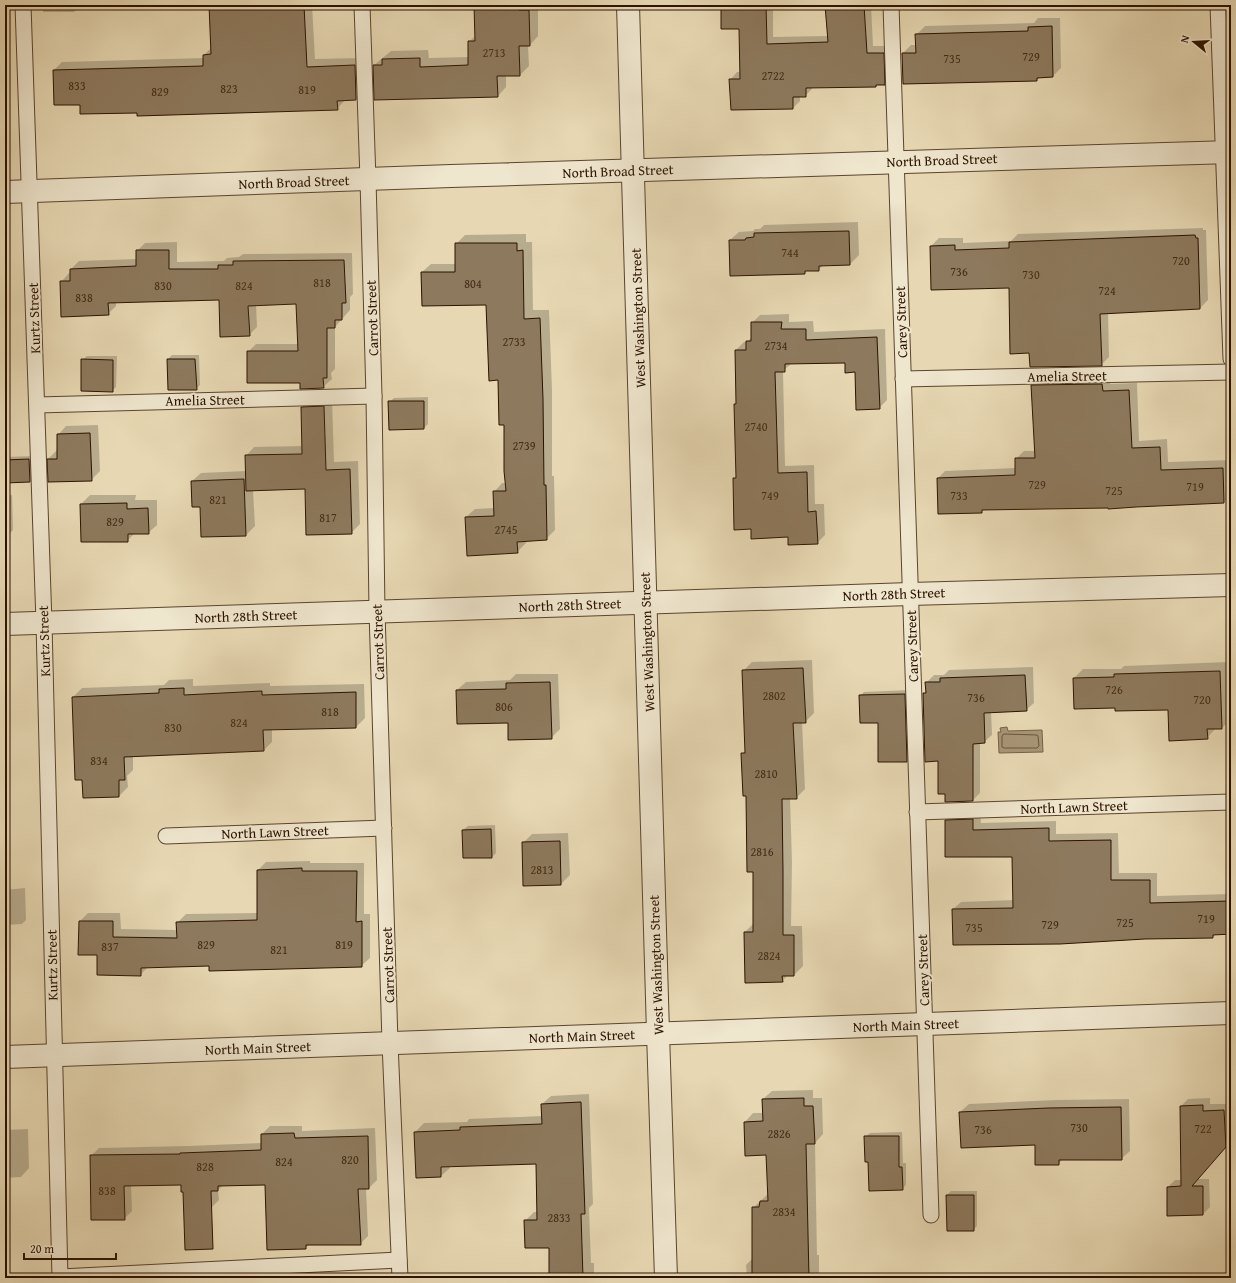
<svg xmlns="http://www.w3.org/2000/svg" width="1236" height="1283" viewBox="0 0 1236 1283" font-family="'Gentium Book Plus',serif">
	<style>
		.water { fill: #a79576; stroke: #766147 }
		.shadow { fill: #0003 }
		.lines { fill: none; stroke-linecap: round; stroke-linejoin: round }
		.shore { stroke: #6a543b; stroke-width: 1 }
		.building { fill: #8d795d; stroke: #2c1300 }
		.lane-casing { stroke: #5b442d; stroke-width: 17 }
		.street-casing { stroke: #5b442d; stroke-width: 24 }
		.lane { stroke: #efe6ce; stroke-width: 15 }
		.street { stroke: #efe6ce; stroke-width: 22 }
		.labels { text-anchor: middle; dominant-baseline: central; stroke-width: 4; stroke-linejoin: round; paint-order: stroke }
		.number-label { font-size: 12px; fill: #442c17 }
		.street-label { font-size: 14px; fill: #2c1300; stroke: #efe6ce }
	</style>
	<rect width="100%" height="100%" fill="#e7d8b3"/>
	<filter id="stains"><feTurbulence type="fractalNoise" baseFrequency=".005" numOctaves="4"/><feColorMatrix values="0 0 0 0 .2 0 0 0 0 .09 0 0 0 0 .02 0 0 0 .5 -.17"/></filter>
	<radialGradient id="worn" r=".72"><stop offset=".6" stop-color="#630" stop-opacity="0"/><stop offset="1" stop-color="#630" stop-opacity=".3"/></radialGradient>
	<polygon class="water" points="1007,727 1008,731 1042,730 1043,752 999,753 998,732 1001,732 1000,728"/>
	<g class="shadow">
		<polygon points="43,5 81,5 74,12 43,12"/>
		<polygon points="210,5 312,5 315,59 362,58 364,92 356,99 345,100 337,109 138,112 81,104 54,70 62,62 204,58 204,55 212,47"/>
		<polygon points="475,5 538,5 538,36 530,45 528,45 529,66 520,75 506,75 506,87 498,96 374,65 391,51 428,50 429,58 469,57 469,42 476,35"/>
		<polygon points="722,5 773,5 773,37 828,36 826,5 871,5 873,46 890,46 891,76 884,84 878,84 876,86 812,87 812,89 805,96 800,96 800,101 793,108 730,80 737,72 741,72 740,28"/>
		<polygon points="1038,18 1060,18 1061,68 1053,76 1040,77 1037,80 903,53 911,45 917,45 916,35 925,26 1034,23"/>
		<polygon points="858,222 859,255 850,264 823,265 818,270 807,270 804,273 730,240 739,232 753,231 755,229 760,229 764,225"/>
		<polygon points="1203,228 1203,230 1206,230 1208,300 1200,308 1108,312 1109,357 1101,365 1030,352 1010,287 931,246 939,238 963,238 963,243 1011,241 1018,234"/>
		<polygon points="526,234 526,242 532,242 533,310 549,310 552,390 552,476 554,476 555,530 546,539 526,540 526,543 517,552 466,517 475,509 494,508 494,492 502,483 507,483 505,424 487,304 422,272 431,264 456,264 456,244 465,235"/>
		<polygon points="177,242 177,262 224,261 227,258 239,257 243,254 352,253 353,294 350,297 350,310 335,327 335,369 331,373 332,379 323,387 301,382 248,352 256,344 298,344 297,303 256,305 257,327 249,335 220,299 116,302 116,306 108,314 61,282 69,273 71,273 71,269 79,261 137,259 137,251 145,243"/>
		<polygon points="789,314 789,322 813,321 814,332 885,329 887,400 879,408 856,371 846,362 792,363 783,371 785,466 814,465 815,504 824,504 825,535 817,543 752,528 734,479 737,476 737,403 736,350 744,342 747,342 752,337 752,323 760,315"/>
		<polygon points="172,355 199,355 200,385 196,389 168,359"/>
		<polygon points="87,356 117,356 116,387 112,391 82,360"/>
		<polygon points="1110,376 1110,384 1137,383 1139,441 1167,439 1168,462 1230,460 1231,495 1224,502 1109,507 984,509 981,512 938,478 945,471 1016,468 1016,459 1024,451 1035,451 1032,386 1040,378"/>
		<polygon points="428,397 428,424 424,428 389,402 394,398"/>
		<polygon points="310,399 332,399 334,462 358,461 360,524 351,533 306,488 253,490 255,526 246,535 202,536 201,506 192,481 201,473 246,471 246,456 254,447 303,446 302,407"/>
		<polygon points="98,425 100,471 91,480 48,459 57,450 58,435 66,426"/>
		<polygon points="33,456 34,477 30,481 5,482 5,457"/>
		<polygon points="12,495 13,530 5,538 5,496"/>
		<polygon points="90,495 136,495 135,500 157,500 157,525 148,533 135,533 127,541 82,541 81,504"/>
		<polygon points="812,660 814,713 805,722 802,722 805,789 796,798 790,798 792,862 791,926 802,926 803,966 794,975 788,975 782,981 745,932 754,923 753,871 742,754 746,750 743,671 752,662"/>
		<polygon points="1229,662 1231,719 1222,728 1216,728 1207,738 1169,709 1116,707 1074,678 1083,669 1121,669 1124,666"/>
		<polygon points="1033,667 1034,703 1026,710 991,711 992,735 984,742 980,742 980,793 973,800 939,760 924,694 927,691 926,683 934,675 944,675 949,670"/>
		<polygon points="516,674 558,674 560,729 551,738 509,722 457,690 466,682 510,680"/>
		<polygon points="193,679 193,686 270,683 270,686 364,684 365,718 356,727 272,729 272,742 264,750 133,756 133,770 127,776 128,787 119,796 83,779 73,697 82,688 164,685 169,680"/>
		<polygon points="909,690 911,757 907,761 860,696 864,692"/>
		<polygon points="980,812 981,823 1056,821 1056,834 1118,833 1119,873 1157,873 1157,896 1231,894 1231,933 1216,934 1212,937 953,909 961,902 1014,900 1013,856 946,821 954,813"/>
		<polygon points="495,825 496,853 492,857 463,830 468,826"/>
		<polygon points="568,833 570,875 561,884 524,885 523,843 532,834"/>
		<polygon points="310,861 310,863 364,863 364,914 370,914 370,958 361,966 210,965 149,966 140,975 98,954 80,921 88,913 120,913 121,929 178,930 177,923 186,914 258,913 258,870 266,862"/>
		<polygon points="25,888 26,920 22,924 5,925 5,890"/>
		<polygon points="813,1090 813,1098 822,1098 823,1134 815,1143 817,1255 819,1255 819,1278 747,1278 746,1265 753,1258 753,1208 768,1194 767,1154 746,1155 745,1122 753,1113 763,1113 763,1099 772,1091"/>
		<polygon points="589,1094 593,1204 589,1208 591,1263 594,1263 594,1278 550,1278 550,1247 525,1221 534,1212 538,1212 537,1163 450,1166 450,1168 441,1176 415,1132 424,1123 467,1122 469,1119 543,1116 542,1104 551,1096"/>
		<polygon points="1210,1098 1210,1104 1231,1104 1231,1141 1197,1179 1209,1179 1210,1207 1203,1214 1168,1187 1175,1180 1181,1180 1181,1106 1188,1099"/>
		<polygon points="1129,1099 1130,1151 1121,1159 1063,1159 1058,1164 1036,1144 960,1112 969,1104 1057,1100"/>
		<polygon points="270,1126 302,1126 302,1131 375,1128 377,1180 369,1188 366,1188 368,1236 360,1244 310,1244 305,1248 266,1184 223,1185 218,1190 219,1200 211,1208 184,1191 182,1184 131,1185 132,1211 124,1219 91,1156 99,1148 188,1146 262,1143 262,1134"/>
		<polygon points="28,1129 29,1168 21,1177 5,1178 5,1130"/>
		<polygon points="902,1132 903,1163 906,1163 906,1185 902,1189 869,1161 865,1137 870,1133"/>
		<polygon points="951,1191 977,1191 977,1226 973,1230 948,1230 947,1195"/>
	</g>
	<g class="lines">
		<polygon class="shore" points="1004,734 1037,735 1038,736 1039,746 1037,748 1004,748 1002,747 1002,737"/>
	</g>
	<g class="building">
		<polygon points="209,5 304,5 307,67 355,65 356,100 337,101 338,110 137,116 137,113 80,114 80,105 54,105 53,70 203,66 203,55 211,54"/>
		<polygon points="474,5 518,5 519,10 529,10 530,46 519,46 520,76 497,76 498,97 374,100 373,65 382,65 382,59 420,58 420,67 468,65 468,41 475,41"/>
		<polygon points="721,5 766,5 767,44 828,42 825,5 864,5 867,53 884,53 885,85 876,85 876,87 806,88 806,97 793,97 793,109 731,110 729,79 740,79 739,29 721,29"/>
		<polygon points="1052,26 1053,77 1037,78 1037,81 903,84 902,53 916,53 915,34 1028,31 1028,27"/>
		<polygon points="849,231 850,265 819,266 819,271 805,271 805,274 730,276 729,240 745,240 746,238 754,237 754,233"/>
		<polygon points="1195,235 1196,238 1198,238 1200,309 1100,314 1102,366 1030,367 1029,353 1010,354 1009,288 931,290 930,246 955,245 955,250 1009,248 1009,242"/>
		<polygon points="455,243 517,243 517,251 523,250 524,319 540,318 543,399 544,485 546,485 547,540 517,542 518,553 467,556 465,517 494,516 493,491 506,491 504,471 504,425 499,425 498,380 489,381 486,305 422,306 421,272 455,272"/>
		<polygon points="136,250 169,250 169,269 218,269 218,265 233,265 233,261 344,260 346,303 342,303 342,320 335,320 335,328 327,328 327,378 323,378 324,388 300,389 300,383 247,383 247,351 298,351 296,304 248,306 250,336 220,337 219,300 108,303 109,315 61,317 60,281 70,281 70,269 136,266"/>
		<polygon points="751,322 782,322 781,329 806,329 806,340 877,337 880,409 856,410 855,372 845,373 845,363 785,364 785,372 775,372 778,473 807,472 808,512 816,511 818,544 788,545 788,537 751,539 751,529 734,530 733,478 736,478 734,404 736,404 735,350 746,350 746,341 751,341"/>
		<polygon points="81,359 113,360 113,392 81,391"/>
		<polygon points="167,359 195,359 197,390 168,390"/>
		<polygon points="1102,384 1103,391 1129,390 1132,448 1160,447 1161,470 1223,468 1224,503 1136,507 1108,509 1108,508 982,510 982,513 938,514 937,478 1015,475 1015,458 1035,458 1031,385"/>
		<polygon points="388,401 424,401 424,429 389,430"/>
		<polygon points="324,406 326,470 350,469 352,534 306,535 305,489 246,491 245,455 302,454 301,407"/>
		<polygon points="90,433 92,481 48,482 47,459 57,459 57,434"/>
		<polygon points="29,459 30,482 5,483 5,460"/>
		<polygon points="244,479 246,536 201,537 200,507 192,507 191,481"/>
		<polygon points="127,503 127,509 148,508 149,534 128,534 128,542 81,542 80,504"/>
		<polygon points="803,668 806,723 793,723 797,799 782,799 783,871 783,935 794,935 794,976 782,976 783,982 745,983 744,932 753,932 753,872 747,872 746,796 743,796 741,753 745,753 742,670"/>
		<polygon points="1220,671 1222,729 1207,729 1208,739 1169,741 1168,710 1115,711 1115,708 1074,709 1073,678 1114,677 1114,674"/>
		<polygon points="1025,675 1027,711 984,713 985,743 973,744 973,801 945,802 945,794 938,794 938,761 925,762 923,693 926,693 925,682 940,682 940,678"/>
		<polygon points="550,682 552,739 508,740 508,723 457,724 456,690 506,689 506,683"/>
		<polygon points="184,688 184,695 262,691 262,695 356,692 356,728 263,730 264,751 124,757 125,780 119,780 119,797 83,798 82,780 75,780 72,697 159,693 159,689"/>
		<polygon points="905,694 907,762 878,762 878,723 860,723 859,695"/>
		<polygon points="973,819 973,830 1049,828 1049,841 1111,840 1111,880 1150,880 1150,903 1231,901 1231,934 1213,935 1213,938 1145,939 1060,944 953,945 952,909 1013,908 1012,857 945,857 945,820"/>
		<polygon points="491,829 492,858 463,858 462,830"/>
		<polygon points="560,841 561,885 523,886 522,842"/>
		<polygon points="302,868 302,871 357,871 356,922 362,921 362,967 209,971 209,966 141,968 141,976 97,975 97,955 78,955 79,921 113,921 113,937 177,938 176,922 257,920 257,870"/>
		<polygon points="804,1098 804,1106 813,1106 815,1144 806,1144 809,1278 752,1278 752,1207 759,1207 760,1201 768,1201 766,1155 745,1156 744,1122 763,1121 762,1099"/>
		<polygon points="581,1102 585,1214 581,1214 583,1278 549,1278 549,1248 525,1248 524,1220 537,1220 536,1164 441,1167 441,1177 416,1178 414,1132 460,1130 460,1127 542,1124 541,1104"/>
		<polygon points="1203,1105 1203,1111 1224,1110 1226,1147 1192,1186 1203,1186 1203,1215 1167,1216 1167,1187 1181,1186 1180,1106"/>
		<polygon points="1121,1107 1122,1160 1059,1160 1059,1165 1035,1165 1035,1145 961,1148 959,1112 1048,1108"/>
		<polygon points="294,1133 295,1138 368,1136 369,1189 358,1189 361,1245 306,1245 306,1249 267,1250 265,1185 218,1186 218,1191 211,1191 213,1249 185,1250 183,1192 181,1192 181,1185 124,1186 125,1220 91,1220 90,1155 180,1154 180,1153 261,1150 261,1134"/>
		<polygon points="864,1136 899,1136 899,1167 902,1167 903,1190 869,1191 868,1162 865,1162"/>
		<polygon points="946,1195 974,1195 974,1231 947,1231"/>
	</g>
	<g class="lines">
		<g class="lane-casing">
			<g id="lane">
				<polyline points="23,5 44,623 60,1278"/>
				<polyline points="362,5 368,180 374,396 377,611 390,1043 400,1278"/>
				<polyline points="891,5 931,1215"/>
				<polyline points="1218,5 1231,359"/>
				<polyline points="903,379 1231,372"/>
				<polyline points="37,405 374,396"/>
				<polyline points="917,812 1231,802"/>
				<polyline points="166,836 384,828"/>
				<polyline points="60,1277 399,1260"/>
			</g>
		</g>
		<g class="street-casing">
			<g id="street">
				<polyline points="628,5 658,1033 666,1278"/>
				<polyline points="5,192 451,176 1231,152"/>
				<polyline points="5,624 910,594 1231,585"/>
				<polyline points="5,1057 1231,1013"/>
			</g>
		</g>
		<use href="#lane" class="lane"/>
		<use href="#street" class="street"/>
	</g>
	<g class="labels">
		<g class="number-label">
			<text x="494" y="52">2713</text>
			<text x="1031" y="56">729</text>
			<text x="952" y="58">735</text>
			<text x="773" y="75">2722</text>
			<text x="77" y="85">833</text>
			<text x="229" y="88">823</text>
			<text x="307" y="89">819</text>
			<text x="160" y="91">829</text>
			<text x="790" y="252">744</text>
			<text x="1181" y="260">720</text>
			<text x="959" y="271">736</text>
			<text x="1031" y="274">730</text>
			<text x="322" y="282">818</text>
			<text x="473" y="283">804</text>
			<text x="163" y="285">830</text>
			<text x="244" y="285">824</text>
			<text x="1107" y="290">724</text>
			<text x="84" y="297">838</text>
			<text x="514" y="341">2733</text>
			<text x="776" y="345">2734</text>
			<text x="756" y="426">2740</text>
			<text x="524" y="445">2739</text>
			<text x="1037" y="484">729</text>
			<text x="1195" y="486">719</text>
			<text x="1114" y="490">725</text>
			<text x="770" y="495">749</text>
			<text x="959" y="495">733</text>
			<text x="218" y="499">821</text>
			<text x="328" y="517">817</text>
			<text x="115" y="521">829</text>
			<text x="506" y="529">2745</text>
			<text x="1114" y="689">726</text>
			<text x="774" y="695">2802</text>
			<text x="976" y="697">736</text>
			<text x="1202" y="699">720</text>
			<text x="504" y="706">806</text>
			<text x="330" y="711">818</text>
			<text x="239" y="722">824</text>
			<text x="173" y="727">830</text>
			<text x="99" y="760">834</text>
			<text x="766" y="773">2810</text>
			<text x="762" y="851">2816</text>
			<text x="542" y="869">2813</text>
			<text x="1206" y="918">719</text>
			<text x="1125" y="922">725</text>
			<text x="1050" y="924">729</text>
			<text x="974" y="927">735</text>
			<text x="206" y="944">829</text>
			<text x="344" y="944">819</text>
			<text x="110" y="946">837</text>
			<text x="279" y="949">821</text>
			<text x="769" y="955">2824</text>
			<text x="1079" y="1127">730</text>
			<text x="1203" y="1128">722</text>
			<text x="983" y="1129">736</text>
			<text x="779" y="1133">2826</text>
			<text x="350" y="1159">820</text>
			<text x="284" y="1161">824</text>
			<text x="205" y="1166">828</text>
			<text x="107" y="1190">838</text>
			<text x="784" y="1211">2834</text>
			<text x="559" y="1217">2833</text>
		</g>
		<g class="street-label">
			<text transform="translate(942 160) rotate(-2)">North Broad Street</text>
			<text transform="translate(618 171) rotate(-2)">North Broad Street</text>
			<text transform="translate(294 182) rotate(-2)">North Broad Street</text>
			<text transform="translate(34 318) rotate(-92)">Kurtz Street</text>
			<text transform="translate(372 318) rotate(-92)">Carrot Street</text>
			<text transform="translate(638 318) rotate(-92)">West Washington Street</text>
			<text transform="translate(901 322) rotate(-92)">Carey Street</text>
			<text transform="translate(1067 376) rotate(-1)">Amelia Street</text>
			<text transform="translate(205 400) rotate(-1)">Amelia Street</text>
			<text transform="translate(894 594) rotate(-2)">North 28th Street</text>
			<text transform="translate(570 605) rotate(-2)">North 28th Street</text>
			<text transform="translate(246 616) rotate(-2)">North 28th Street</text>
			<text transform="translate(44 641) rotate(-92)">Kurtz Street</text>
			<text transform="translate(378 642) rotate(-92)">Carrot Street</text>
			<text transform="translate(647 642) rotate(-92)">West Washington Street</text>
			<text transform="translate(912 646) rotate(-92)">Carey Street</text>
			<text transform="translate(1074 807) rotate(-2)">North Lawn Street</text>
			<text transform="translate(275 832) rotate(-2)">North Lawn Street</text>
			<text transform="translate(52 965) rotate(-91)">Kurtz Street</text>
			<text transform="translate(388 965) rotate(-92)">Carrot Street</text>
			<text transform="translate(656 965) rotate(-92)">West Washington Street</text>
			<text transform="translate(923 970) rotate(-92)">Carey Street</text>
			<text transform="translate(906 1025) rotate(-2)">North Main Street</text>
			<text transform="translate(582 1036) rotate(-2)">North Main Street</text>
			<text transform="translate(258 1048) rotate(-2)">North Main Street</text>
		</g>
	</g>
	<rect width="1236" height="1283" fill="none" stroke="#e7d8b3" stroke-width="20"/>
	<rect x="6" y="6" width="1224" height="1271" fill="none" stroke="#2c1300" stroke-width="2"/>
	<rect x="10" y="10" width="1216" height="1263" fill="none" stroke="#2c1300"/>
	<g transform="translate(1194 42) rotate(288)" stroke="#efe6ce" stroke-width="3" paint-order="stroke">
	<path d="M0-3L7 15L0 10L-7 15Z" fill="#2c1300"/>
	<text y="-6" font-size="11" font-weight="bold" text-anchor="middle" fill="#2c1300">N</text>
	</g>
	<path d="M24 1253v6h92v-6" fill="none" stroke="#2c1300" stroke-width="2"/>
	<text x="30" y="1253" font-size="12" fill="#2c1300" stroke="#efe6ce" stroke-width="3" paint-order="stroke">20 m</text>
	<rect width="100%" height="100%" filter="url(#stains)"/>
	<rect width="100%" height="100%" fill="url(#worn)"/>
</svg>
